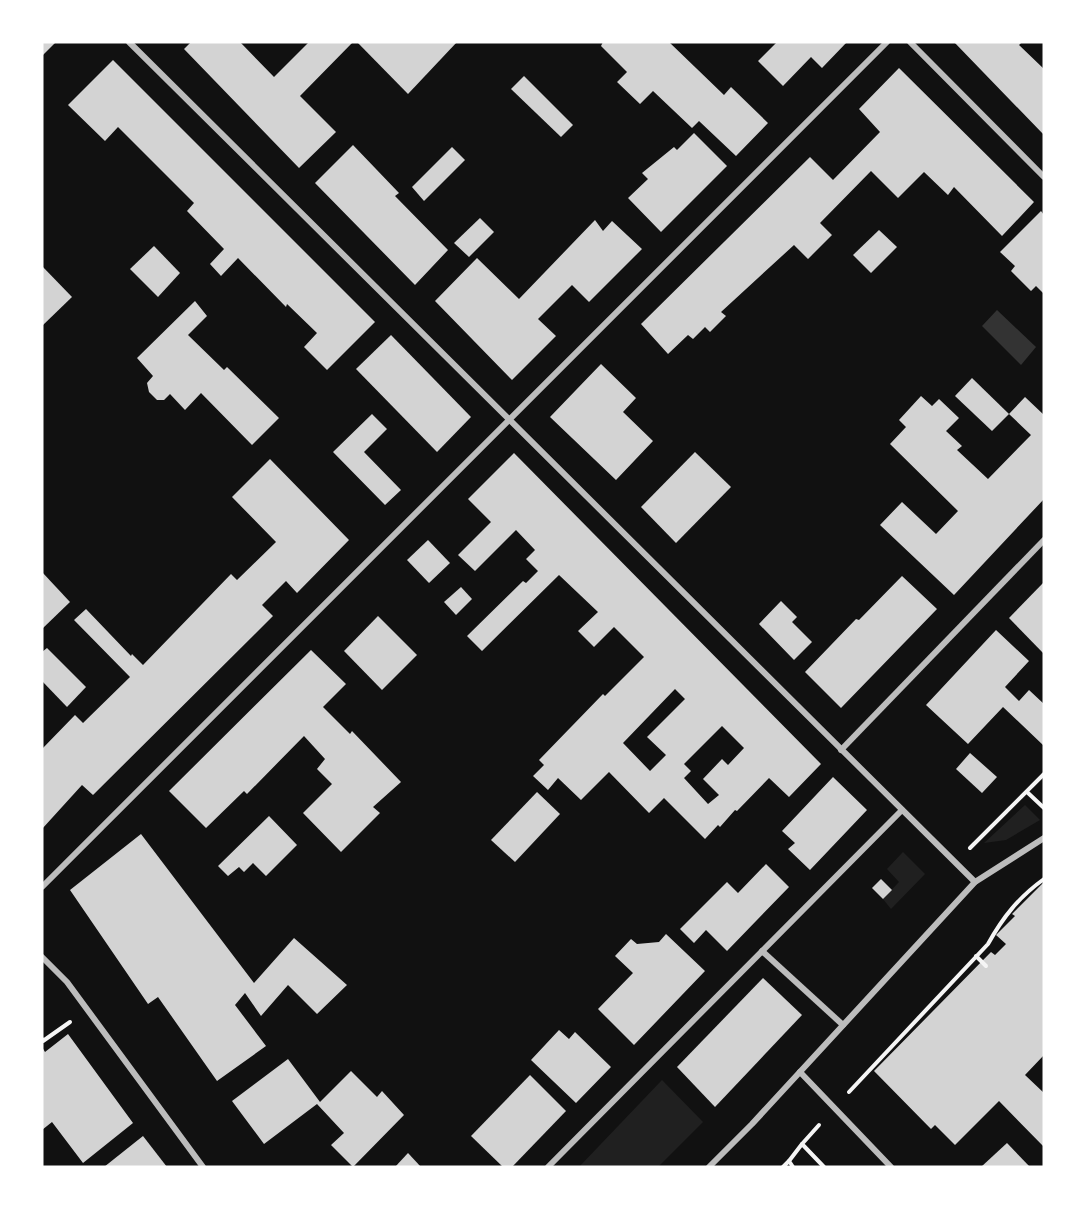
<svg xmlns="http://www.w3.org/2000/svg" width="1086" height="1209" viewBox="0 0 1086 1209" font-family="'Titillium Web',sans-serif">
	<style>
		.green { fill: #202020 }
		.water { fill: #333 }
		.building { fill: #d3d3d3; fill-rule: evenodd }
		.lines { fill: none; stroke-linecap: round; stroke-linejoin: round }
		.path { stroke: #f5f5f5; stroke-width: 4 }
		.minor { stroke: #bcbcbc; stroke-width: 6 }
	</style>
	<rect width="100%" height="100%" fill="#111"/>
	<g class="green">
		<polygon points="1025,805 1040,820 1006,840 984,843"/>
		<polygon points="903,852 925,874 891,909 883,899 899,882 887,869"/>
		<polygon points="662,1080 703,1122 658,1167 579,1167"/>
	</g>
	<polygon class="water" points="997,310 1036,347 1021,365 982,326"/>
	<g class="building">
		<polygon points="42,42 56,42 42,56"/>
		<polygon points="191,42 240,42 274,77 309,42 353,42 300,96 336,132 299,168 184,49"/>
		<polygon points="357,42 457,42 408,94"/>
		<polygon points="603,42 669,42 724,95 731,87 768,123 736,156 699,121 692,128 653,91 640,104 617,82 627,72 601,46"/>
		<polygon points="777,42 847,42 822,68 811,57 783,86 758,61"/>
		<polygon points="954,42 1022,42 1019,45 1044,69 1044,135"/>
		<polygon points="113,60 375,322 327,370 304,347 317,333 287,304 286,307 238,258 221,276 210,264 224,249 187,211 194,203 118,127 105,141 68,105"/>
		<polygon points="899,68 1034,202 1002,236 954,187 948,195 924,172 898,198 871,171 820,223 832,235 808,259 794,245 721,312 726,316 710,332 705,327 693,339 688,335 668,354 641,324 810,157 833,180 880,132 859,109"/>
		<polygon points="524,76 573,125 561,137 511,89"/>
		<polygon points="694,133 727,166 661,232 628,198 648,179 642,173 674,147 677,150"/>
		<polygon points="353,145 399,193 395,196 448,250 415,285 315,183"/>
		<polygon points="452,147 465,160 424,201 412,187"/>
		<polygon points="1041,211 1044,215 1044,294 1036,286 1031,291 1011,271 1015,266 1000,252"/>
		<polygon points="480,218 494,232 469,257 454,243"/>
		<polygon points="595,220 603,231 612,221 642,249 589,302 572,285 538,319 556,336 512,380 435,301 477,258 519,299"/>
		<polygon points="879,230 897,247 871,273 853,255"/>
		<polygon points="154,246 180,273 158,297 130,269"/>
		<polygon points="42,266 72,297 42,326"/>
		<polygon points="195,301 207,316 188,335 224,370 227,367 279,418 252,445 201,393 185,410 170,394 164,400 157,400 149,392 147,383 153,376 137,358"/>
		<polygon points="391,335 471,417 437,452 356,369"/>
		<polygon points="601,364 636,398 623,412 653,441 616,480 550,417"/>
		<polygon points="972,378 1009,414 992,431 955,396"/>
		<polygon points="921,396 932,406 939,399 959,418 946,431 962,446 957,450 988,479 1031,435 1009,414 1025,397 1044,415 1044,499 954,595 880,525 902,502 936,534 958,511 890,444 906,427 899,420"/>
		<polygon points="372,414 387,429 364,452 401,490 385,505 333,452"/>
		<polygon points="695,452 731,487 676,543 641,507"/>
		<path d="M514,453L821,764L789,797L769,778L737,811L735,810L720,827L718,825L705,839L664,798L649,813L609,772L581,800L558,778L548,790L533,776L544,765L539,760L603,694L605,696L644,657L614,627L594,647L578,631L598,612L559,575L482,651L467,636L523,581L526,583L538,571L526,559L535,550L516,530L475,571L458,555L491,522L468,499ZM675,689L685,699L647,737L666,755L650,771L623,743ZM722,726L744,748L728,765L722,759L703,779L719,795L708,804L684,778L691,771L684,764Z"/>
		<polygon points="270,459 349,540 297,593 286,581 262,605 273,616 93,795 82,785 42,829 42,749 75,715 83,723 130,677 74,620 86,609 131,656 132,654 143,665 231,574 237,580 276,542 232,497"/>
		<polygon points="428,540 450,563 429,583 407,560"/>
		<polygon points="42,572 70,602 42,629"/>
		<polygon points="902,576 937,609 841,708 805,672 856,619 859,620"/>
		<polygon points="1044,582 1044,654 1009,618"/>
		<polygon points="461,587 472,599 456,615 444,602"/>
		<polygon points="781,601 797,617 792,622 812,642 794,660 759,624"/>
		<polygon points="378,616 417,655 382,690 344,651"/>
		<polygon points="996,630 1029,661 1005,687 1019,701 1029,690 1044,704 1044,746 1003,707 968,744 926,705"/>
		<polygon points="47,648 86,687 67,707 42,681 42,652"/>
		<polygon points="311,650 346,684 323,707 350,734 352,731 401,782 373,807 380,813 341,852 303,813 332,784 317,769 325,759 304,736 247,794 244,791 206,828 169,791"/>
		<polygon points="970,753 997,777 982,793 956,769"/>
		<polygon points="833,777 867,810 810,870 788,849 795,843 782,831"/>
		<polygon points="537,792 560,814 515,862 491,840"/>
		<polygon points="269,816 297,845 266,876 253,863 244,872 239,867 228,876 218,866"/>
		<polygon points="141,834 254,983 294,938 347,985 317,1014 288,985 261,1016 245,993 235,1005 266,1046 217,1081 158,997 148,1004 70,890"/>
		<polygon points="766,864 789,887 727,951 706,930 694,943 680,929 727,882 738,893"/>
		<polygon points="881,879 892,890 883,899 872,888"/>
		<polygon points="1044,882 1044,1055 1025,1075 1044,1093 1044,1147 999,1101 955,1145 935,1125 931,1129 874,1071 991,952 995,955 1006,944 996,935 1015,916 1012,914"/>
		<polygon points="666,934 705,971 634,1045 598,1009 633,973 615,956 631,939 637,944 659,942"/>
		<polygon points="763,978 802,1015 715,1107 677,1067"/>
		<polygon points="559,1030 569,1039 575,1032 611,1067 576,1103 531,1060"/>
		<polygon points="68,1034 133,1123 83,1163 52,1122 42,1130 42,1047 45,1052"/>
		<polygon points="288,1059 320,1102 351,1071 377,1097 382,1091 404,1115 353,1167 331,1145 344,1133 317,1104 264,1144 232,1101"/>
		<polygon points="530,1075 566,1111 512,1167 503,1167 471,1136"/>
		<polygon points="143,1136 167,1167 104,1167"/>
		<polygon points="1007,1143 1030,1167 981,1167"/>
		<polygon points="408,1153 421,1167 395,1167"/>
	</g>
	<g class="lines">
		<g class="path">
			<polyline points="1027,792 1044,808"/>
			<polyline points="970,848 1044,774"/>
			<polyline points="976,956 986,966"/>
			<polyline points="42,1039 43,1041 70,1022"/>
			<path d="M849,1092L988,944C1003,917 1019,897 1044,879"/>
			<polyline points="819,1125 802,1144 824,1167"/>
			<polyline points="783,1167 789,1161"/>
			<polyline points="793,1167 789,1161 802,1144"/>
		</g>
		<g class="minor">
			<polyline points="129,42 975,882"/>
			<polyline points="910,42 1044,177"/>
			<polyline points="841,750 1044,540"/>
			<polyline points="42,887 887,42"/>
			<polyline points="762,951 843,1025"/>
			<polyline points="42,957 67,982 203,1167"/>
			<polyline points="800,1072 891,1167"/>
			<polyline points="548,1167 902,810"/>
			<polyline points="709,1167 752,1124 975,882 1044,838"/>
		</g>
	</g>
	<rect width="1086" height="1209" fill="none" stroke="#ffffff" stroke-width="87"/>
</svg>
